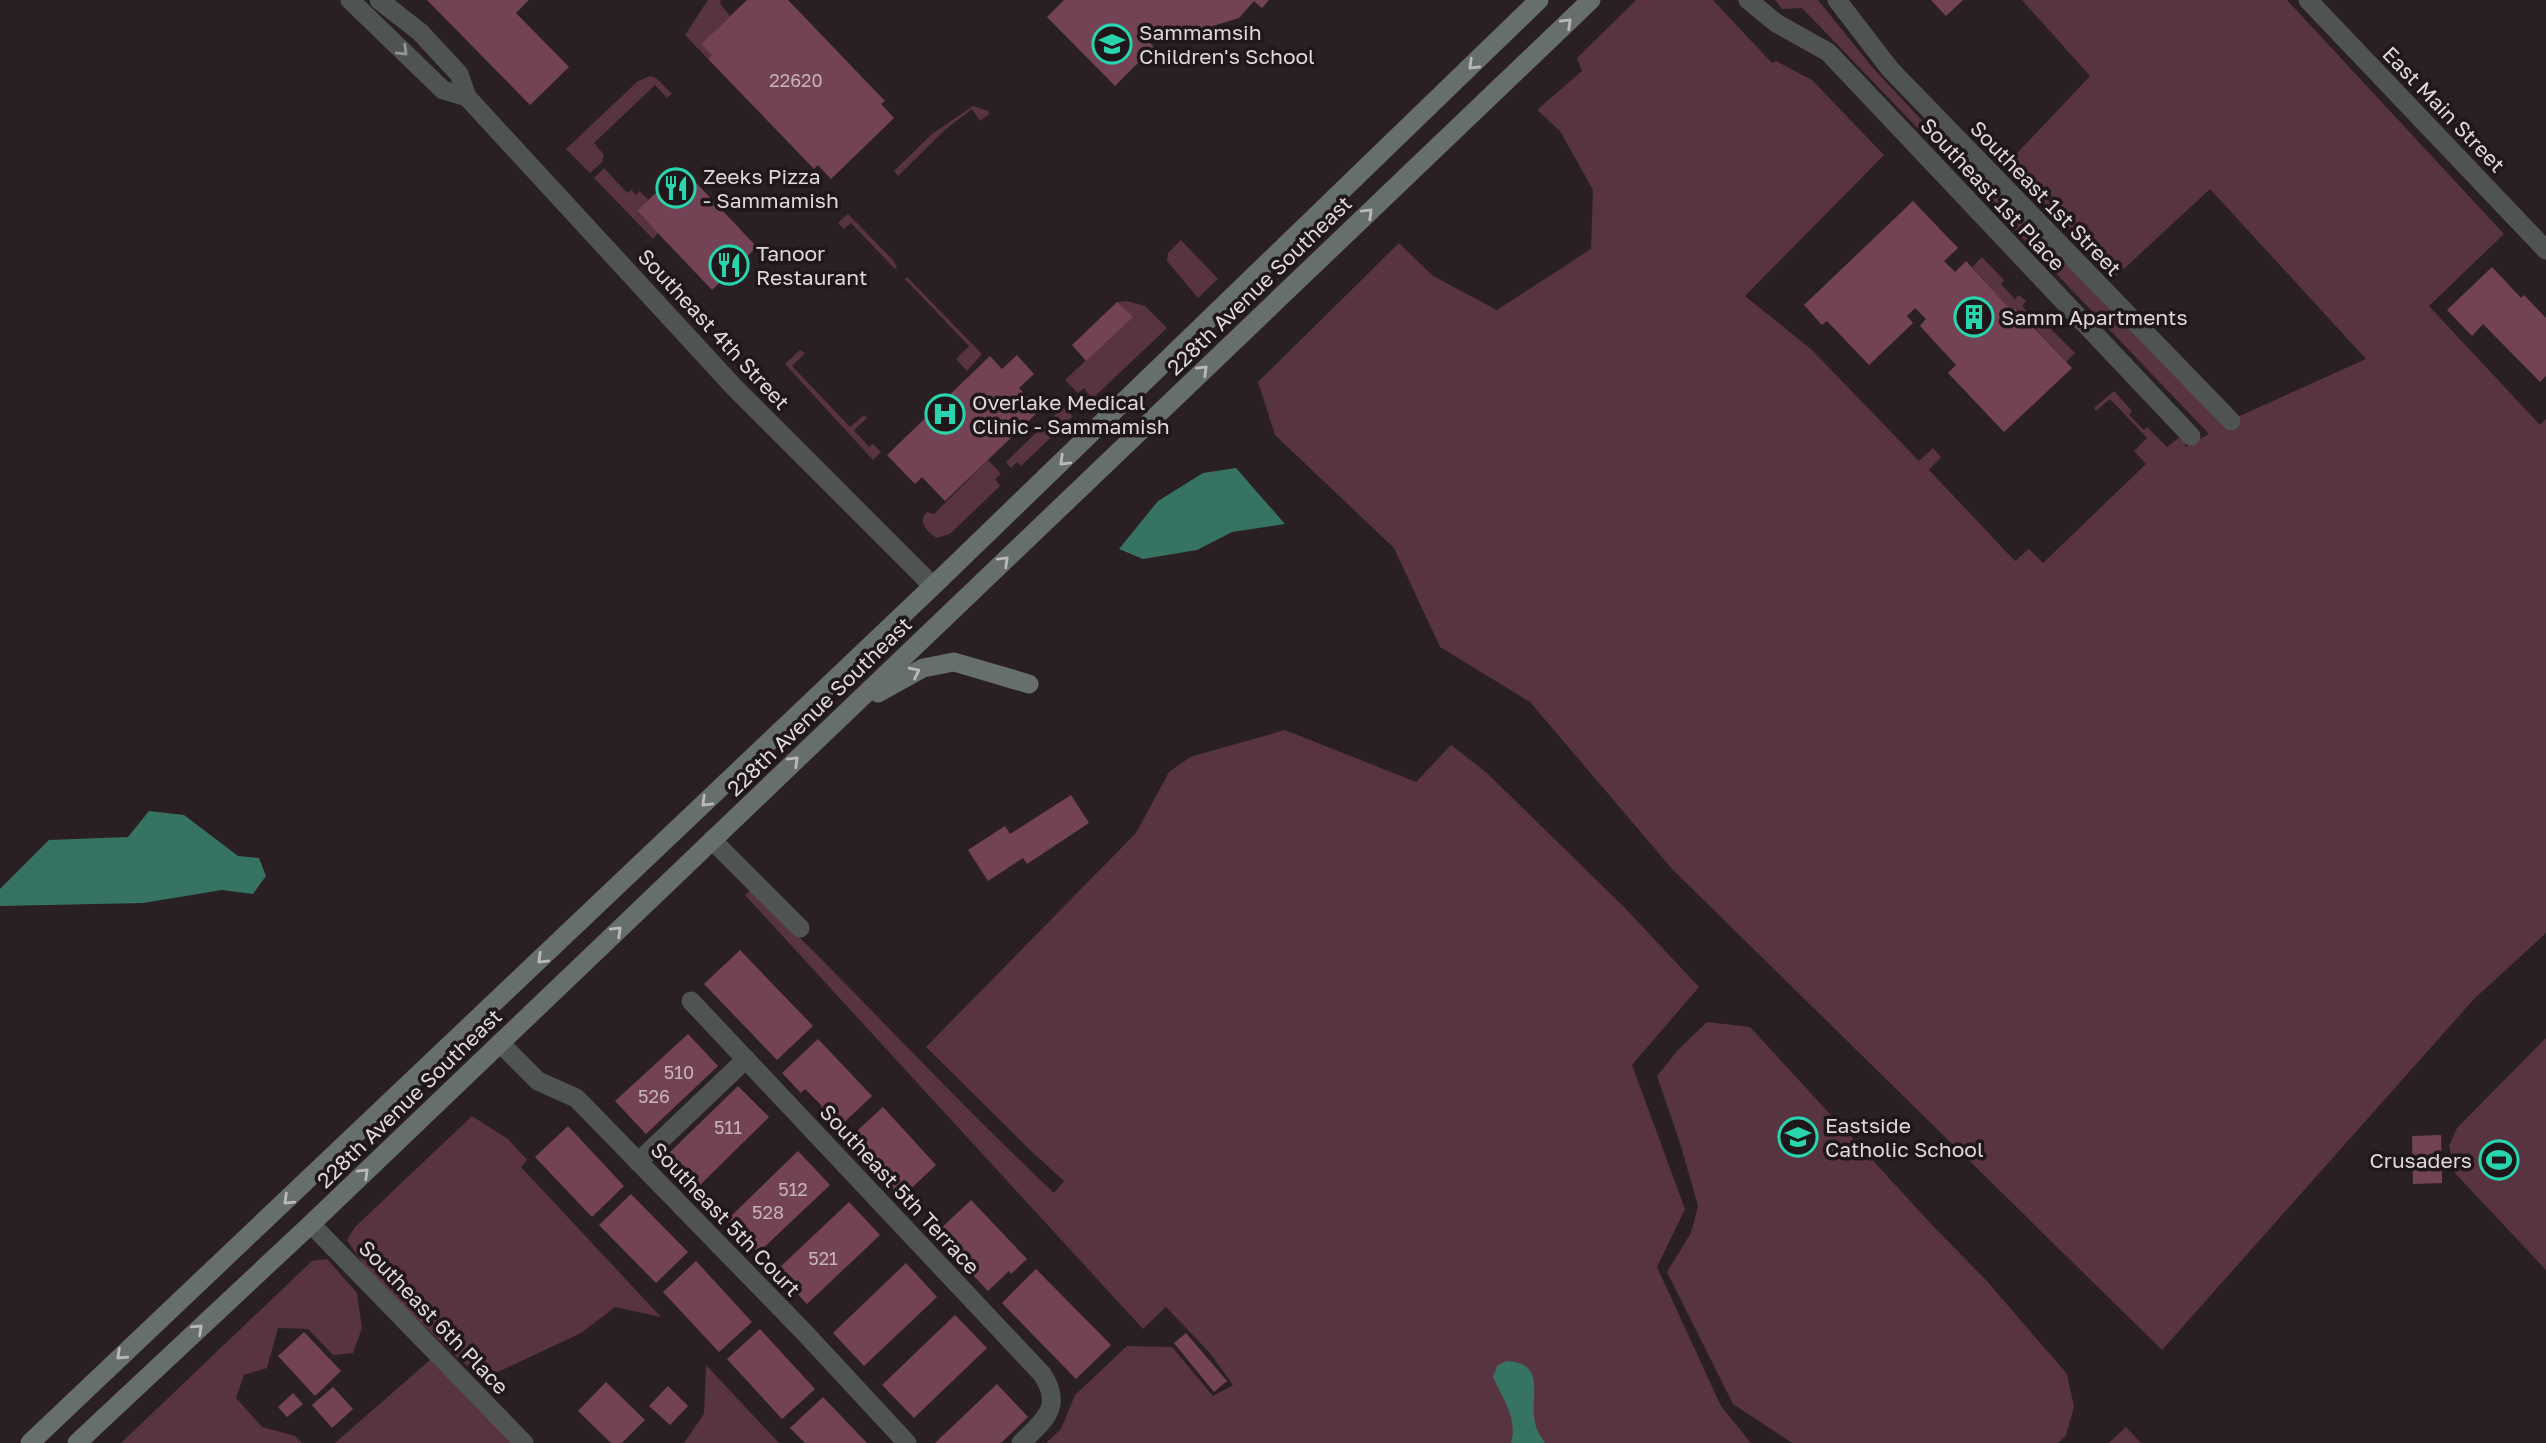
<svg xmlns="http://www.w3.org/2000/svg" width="2546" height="1443" viewBox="0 0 2546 1443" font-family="'Golos Text',sans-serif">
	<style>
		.green { fill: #583340 }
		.water { fill: #377362 }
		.building { fill: #734355 }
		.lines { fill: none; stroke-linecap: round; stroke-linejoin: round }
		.minor { stroke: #4f5452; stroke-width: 19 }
		.tertiary { stroke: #4f5452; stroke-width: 19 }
		.secondary { stroke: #676f6c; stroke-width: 19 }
		.oneway { stroke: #bbb8b9 }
		.oneway2 { stroke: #979696 }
		.labels { text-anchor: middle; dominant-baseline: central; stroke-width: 7; stroke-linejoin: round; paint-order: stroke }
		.number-label { font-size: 18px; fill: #c4b3b9 }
		.poi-label { font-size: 21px; fill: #dfd8da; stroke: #20171a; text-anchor: start }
		.street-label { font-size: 21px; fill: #dfd8da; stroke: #20171a }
	</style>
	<rect width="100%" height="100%" fill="#2a2023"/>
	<g class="green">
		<polygon points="708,0 720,0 721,5 730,16 701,44 712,55 708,59 685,35"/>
		<polygon points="1636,0 1713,0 1772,63 1776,61 1812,80 1884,155 1745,296 1812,350 1919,461 1933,448 1941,457 1929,470 2015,561 2029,549 2043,563 2146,464 2134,451 2147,438 2110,399 2096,411 2094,408 2114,391 2132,411 2129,415 2144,430 2147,427 2167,447 2181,436 2187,440 2185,447 2209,434 1946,158 1955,149 2224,423 2366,359 2210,189 2113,279 2007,164 2090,76 2022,0 2287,0 2504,234 2429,306 2540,425 2546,419 2546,933 2474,999 2162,1350 1673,870 1530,702 1440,647 1394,548 1275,435 1258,382 1399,243 1433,276 1497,310 1591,249 1593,190 1560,131 1537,110 1582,71 1577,58"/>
		<polygon points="1775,0 1818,0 1872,67 1931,130 1931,142 1802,8 1782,9"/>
		<polygon points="650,76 656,78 672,94 667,98 655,85 594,143 604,155 602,162 590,173 566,149 638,81"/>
		<polygon points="973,106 988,111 989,114 980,121 972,109 947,128 898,176 894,171 932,134"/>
		<polygon points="604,168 627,193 631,190 636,195 639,191 649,200 637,212 658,233 653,239 594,178"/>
		<polygon points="848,214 893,260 897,267 895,269 851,223 844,229 838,223"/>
		<polygon points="1181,240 1218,279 1198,298 1167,261 1168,253"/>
		<polygon points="1982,257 2004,280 2001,284 2015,299 2019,295 2026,301 2022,306 2036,320 2039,317 2075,353 2066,362 2016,308 2012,311 1972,267"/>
		<polygon points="907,277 982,354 967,371 956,359 969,346 905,279"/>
		<polygon points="1127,301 1145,306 1167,328 1092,399 1084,388 1078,393 1065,380 1132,317 1117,302"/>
		<polygon points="800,350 805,353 792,366 850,427 864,415 867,418 854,430 869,447 873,444 881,452 873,460 785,364"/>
		<polygon points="1063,407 1073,416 1021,466 1017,462 1011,468 1006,462"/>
		<path d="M988,460L1001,474L995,479L1000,486L950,534L937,538C929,533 920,526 924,515L927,512L934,514Z"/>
		<path d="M1285,730L1416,782L1451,745L1487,773L1625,908L1699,987L1632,1065L1685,1209L1657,1267L1721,1406L1751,1443H1046L1061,1429L1075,1395L1127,1346L1172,1347L1213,1396L1233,1385L1209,1352L1166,1307L1143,1329L745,895L751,890C854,989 950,1095 1054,1193L1064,1181L1029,1149L926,1047L1136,833L1169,772L1190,757Z"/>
		<polygon points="1707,1022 1750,1027 1934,1227 1986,1280 2067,1374 2074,1407 2066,1435 2058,1443 1792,1443 1733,1404 1667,1272 1691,1233 1698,1206 1680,1143 1657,1076 1678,1050"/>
		<polygon points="2546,1038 2546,1270 2455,1173 2449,1146 2457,1128"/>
		<polygon points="472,1116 508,1139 527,1160 521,1167 661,1317 615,1307 581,1333 485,1378 461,1361 371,1276 347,1240 355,1227"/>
		<polygon points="327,1259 357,1293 362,1328 353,1353 333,1355 308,1329 278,1328 267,1368 244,1375 236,1398 262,1427 295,1436 302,1443 121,1443 312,1261"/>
		<polygon points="430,1360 512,1443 335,1443"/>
		<polygon points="706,1365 779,1443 684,1443 704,1414"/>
		<polygon points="2126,1427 2141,1443 2109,1443"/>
	</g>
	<g class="water">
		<polygon points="1236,468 1285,524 1232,532 1197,550 1143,559 1119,549 1158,501 1203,473"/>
		<polygon points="149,811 184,815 238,856 259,858 266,876 253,894 222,890 143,903 0,906 0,889 49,840 128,837"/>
		<path d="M1506,1361C1548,1363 1529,1396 1535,1422C1536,1430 1541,1437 1545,1443H1511C1518,1418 1503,1400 1493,1377L1497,1366Z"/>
	</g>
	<g class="building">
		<polygon points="427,0 529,0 516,13 569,67 530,105"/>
		<polygon points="747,0 788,0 885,101 881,104 894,118 831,179 818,165 814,169 708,59 712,55 701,44"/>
		<polygon points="1064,0 1269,0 1262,8 1254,1 1239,18 1216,25 1218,30 1180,41 1177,29 1145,38 1154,47 1115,86 1047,17"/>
		<polygon points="1931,0 1963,0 1946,16"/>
		<polygon points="682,168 757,247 712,290 637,211"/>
		<polygon points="1913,201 1958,248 1944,261 1955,272 1966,261 2012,311 2015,308 2072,368 2004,432 1948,373 1956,365 1920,326 1926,319 1915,308 1907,316 1913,323 1869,365 1827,321 1822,325 1804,305"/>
		<polygon points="2492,267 2521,298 2524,295 2546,318 2546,376 2540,382 2483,324 2472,336 2447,310"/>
		<polygon points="1117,302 1133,317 1086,361 1072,345"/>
		<polygon points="1017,355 1034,374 1019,388 1040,410 945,501 922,477 915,484 887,455 990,356 1002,369"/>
		<polygon points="1071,795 1089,823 1027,864 1023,858 988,881 968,850 1005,826 1010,834"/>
		<polygon points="740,950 813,1026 777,1060 704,984"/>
		<polygon points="688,1034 718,1066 646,1134 615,1101"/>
		<polygon points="818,1039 872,1096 836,1130 818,1110 822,1106 805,1089 801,1093 782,1073"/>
		<polygon points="738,1086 769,1117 697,1188 667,1155"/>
		<polygon points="883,1107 936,1165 901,1198 882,1178 886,1174 870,1157 864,1162 845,1142"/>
		<polygon points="568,1126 624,1186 592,1217 535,1157"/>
		<polygon points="2441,1135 2442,1183 2413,1184 2412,1136"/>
		<polygon points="798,1151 830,1185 758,1253 727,1220"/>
		<polygon points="631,1194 688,1252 656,1283 599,1225"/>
		<polygon points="971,1200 1027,1259 1011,1274 1009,1271 988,1291 971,1273 975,1269 959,1251 954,1255 935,1234"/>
		<polygon points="849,1202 880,1235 807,1304 776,1271"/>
		<polygon points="696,1261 752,1322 719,1352 663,1292"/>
		<polygon points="906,1263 937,1297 864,1366 833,1333"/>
		<polygon points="1036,1269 1111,1345 1076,1379 1002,1303"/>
		<polygon points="955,1315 987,1348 914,1418 882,1385"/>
		<polygon points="760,1329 815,1389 782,1419 727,1359"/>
		<polygon points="304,1332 341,1371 315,1396 278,1356"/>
		<polygon points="1186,1333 1227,1381 1214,1392 1174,1343"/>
		<polygon points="606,1382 645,1420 622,1443 611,1443 578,1411"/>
		<polygon points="997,1384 1028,1417 1001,1443 935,1443"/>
		<polygon points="668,1386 688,1406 670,1425 649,1406"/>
		<polygon points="333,1387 353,1409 332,1428 312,1405"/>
		<polygon points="293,1393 303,1404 287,1417 278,1407"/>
		<polygon points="823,1397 867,1443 805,1443 790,1428"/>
	</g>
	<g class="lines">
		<g class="minor">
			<polyline points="1748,0 1776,23 1828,52 2191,436"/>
			<polyline points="1837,0 1890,69 2231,421"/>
			<polyline points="2308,0 2546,250"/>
			<polyline points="712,840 800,928"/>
			<path d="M691,1001L1042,1374C1064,1407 1044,1420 1021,1443"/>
			<polyline points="500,1043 538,1081 576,1098 585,1107 804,1332 907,1443"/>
			<polyline points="638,1162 746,1059"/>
			<polyline points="311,1224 524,1443"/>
		</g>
		<g class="tertiary">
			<polyline points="350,0 443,90 467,97"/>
			<polyline points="379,0 420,32 459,74 467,97 734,387 933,586"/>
		</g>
		<g class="secondary">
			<polyline points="878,693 923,668 954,662 1029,684"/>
			<polyline points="30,1443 933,586 1539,0"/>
			<polyline points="77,1443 311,1224 1591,0"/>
		</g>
	</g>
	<defs><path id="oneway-chevron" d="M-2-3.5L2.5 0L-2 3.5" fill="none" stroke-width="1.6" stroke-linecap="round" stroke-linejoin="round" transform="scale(1.75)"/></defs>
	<g class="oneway">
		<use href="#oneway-chevron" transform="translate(1567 23) rotate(-44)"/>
		<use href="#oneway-chevron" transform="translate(1473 65) rotate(136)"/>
		<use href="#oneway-chevron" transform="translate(1368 213) rotate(-44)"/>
		<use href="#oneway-chevron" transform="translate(1203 370) rotate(-44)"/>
		<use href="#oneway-chevron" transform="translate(1064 461) rotate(136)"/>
		<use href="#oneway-chevron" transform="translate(1004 561) rotate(-44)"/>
		<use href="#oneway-chevron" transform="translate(915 672) rotate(-26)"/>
		<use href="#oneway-chevron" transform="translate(794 761) rotate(-44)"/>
		<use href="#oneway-chevron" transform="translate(706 802) rotate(136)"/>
		<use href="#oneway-chevron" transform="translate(617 931) rotate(-44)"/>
		<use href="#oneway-chevron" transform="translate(542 959) rotate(136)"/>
		<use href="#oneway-chevron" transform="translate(364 1173) rotate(-44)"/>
		<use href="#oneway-chevron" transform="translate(288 1200) rotate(137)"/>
		<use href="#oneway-chevron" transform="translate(198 1329) rotate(-43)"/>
		<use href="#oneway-chevron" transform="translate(121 1355) rotate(137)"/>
	</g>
	<use class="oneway2" href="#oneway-chevron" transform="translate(403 51) rotate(44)"/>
	<defs>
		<g id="school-ring" transform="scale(2.0125)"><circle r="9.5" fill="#20171a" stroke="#28d5ad" stroke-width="1.5"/><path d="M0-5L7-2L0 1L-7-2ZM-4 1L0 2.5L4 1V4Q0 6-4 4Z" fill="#28d5ad"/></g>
		<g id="restaurant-ring" transform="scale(2.0125)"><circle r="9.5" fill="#20171a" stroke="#28d5ad" stroke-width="1.5"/><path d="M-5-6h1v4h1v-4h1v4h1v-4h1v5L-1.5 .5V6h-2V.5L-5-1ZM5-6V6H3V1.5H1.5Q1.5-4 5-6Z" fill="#28d5ad"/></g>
		<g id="building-ring" transform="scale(2.0125)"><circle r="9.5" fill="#20171a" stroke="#28d5ad" stroke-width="1.5"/><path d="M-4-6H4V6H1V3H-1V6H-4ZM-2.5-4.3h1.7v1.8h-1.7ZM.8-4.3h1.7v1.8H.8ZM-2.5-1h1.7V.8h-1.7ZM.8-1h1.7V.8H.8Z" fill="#28d5ad"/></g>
		<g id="hospital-ring" transform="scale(2.0125)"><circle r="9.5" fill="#20171a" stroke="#28d5ad" stroke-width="1.5"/><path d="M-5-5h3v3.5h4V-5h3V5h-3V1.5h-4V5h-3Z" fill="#28d5ad"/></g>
		<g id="stadium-ring" transform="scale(2.0125)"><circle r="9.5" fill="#20171a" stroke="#28d5ad" stroke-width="1.5"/><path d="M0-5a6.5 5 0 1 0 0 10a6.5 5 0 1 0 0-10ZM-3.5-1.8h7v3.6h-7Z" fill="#28d5ad"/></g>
	</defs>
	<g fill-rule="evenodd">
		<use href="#school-ring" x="1112" y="44"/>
		<use href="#restaurant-ring" x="676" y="188"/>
		<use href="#restaurant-ring" x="729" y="265"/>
		<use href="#building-ring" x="1974" y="317"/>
		<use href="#hospital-ring" x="945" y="414"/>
		<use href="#school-ring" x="1798" y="1137"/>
		<use href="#stadium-ring" x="2499" y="1160"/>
	</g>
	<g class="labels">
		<g class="number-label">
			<text x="796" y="80">22620</text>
			<text x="679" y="1072">510</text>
			<text x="654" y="1096">526</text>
			<text x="728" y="1127">511</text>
			<text x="793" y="1189">512</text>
			<text x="768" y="1212">528</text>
			<text x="823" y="1258">521</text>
		</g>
		<g class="poi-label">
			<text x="1139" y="32">Sammamsih<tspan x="1139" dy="24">Children's School</tspan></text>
			<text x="703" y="176">Zeeks Pizza<tspan x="703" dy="24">- Sammamish</tspan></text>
			<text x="756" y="253">Tanoor<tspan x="756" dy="24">Restaurant</tspan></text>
			<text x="2001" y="317">Samm Apartments</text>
			<text x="972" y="402">Overlake Medical<tspan x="972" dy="24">Clinic - Sammamish</tspan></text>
			<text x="1825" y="1125">Eastside<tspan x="1825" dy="24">Catholic School</tspan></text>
			<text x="2472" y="1160" text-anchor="end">Crusaders</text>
		</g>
		<g class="street-label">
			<text transform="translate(2444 109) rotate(46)">East Main Street</text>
			<text transform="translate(1993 194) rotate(47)">Southeast 1st Place</text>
			<text transform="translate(2046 198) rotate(46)">Southeast 1st Street</text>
			<text transform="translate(1259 285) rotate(-44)">228th Avenue Southeast</text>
			<text transform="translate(714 329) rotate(47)">Southeast 4th Street</text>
			<text transform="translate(819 706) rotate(-44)">228th Avenue Southeast</text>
			<text transform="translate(409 1098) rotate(-44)">228th Avenue Southeast</text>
			<text transform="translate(900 1189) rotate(47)">Southeast 5th Terrace</text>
			<text transform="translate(726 1219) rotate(46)">Southeast 5th Court</text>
			<text transform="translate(434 1317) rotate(46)">Southeast 6th Place</text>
		</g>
	</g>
</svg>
